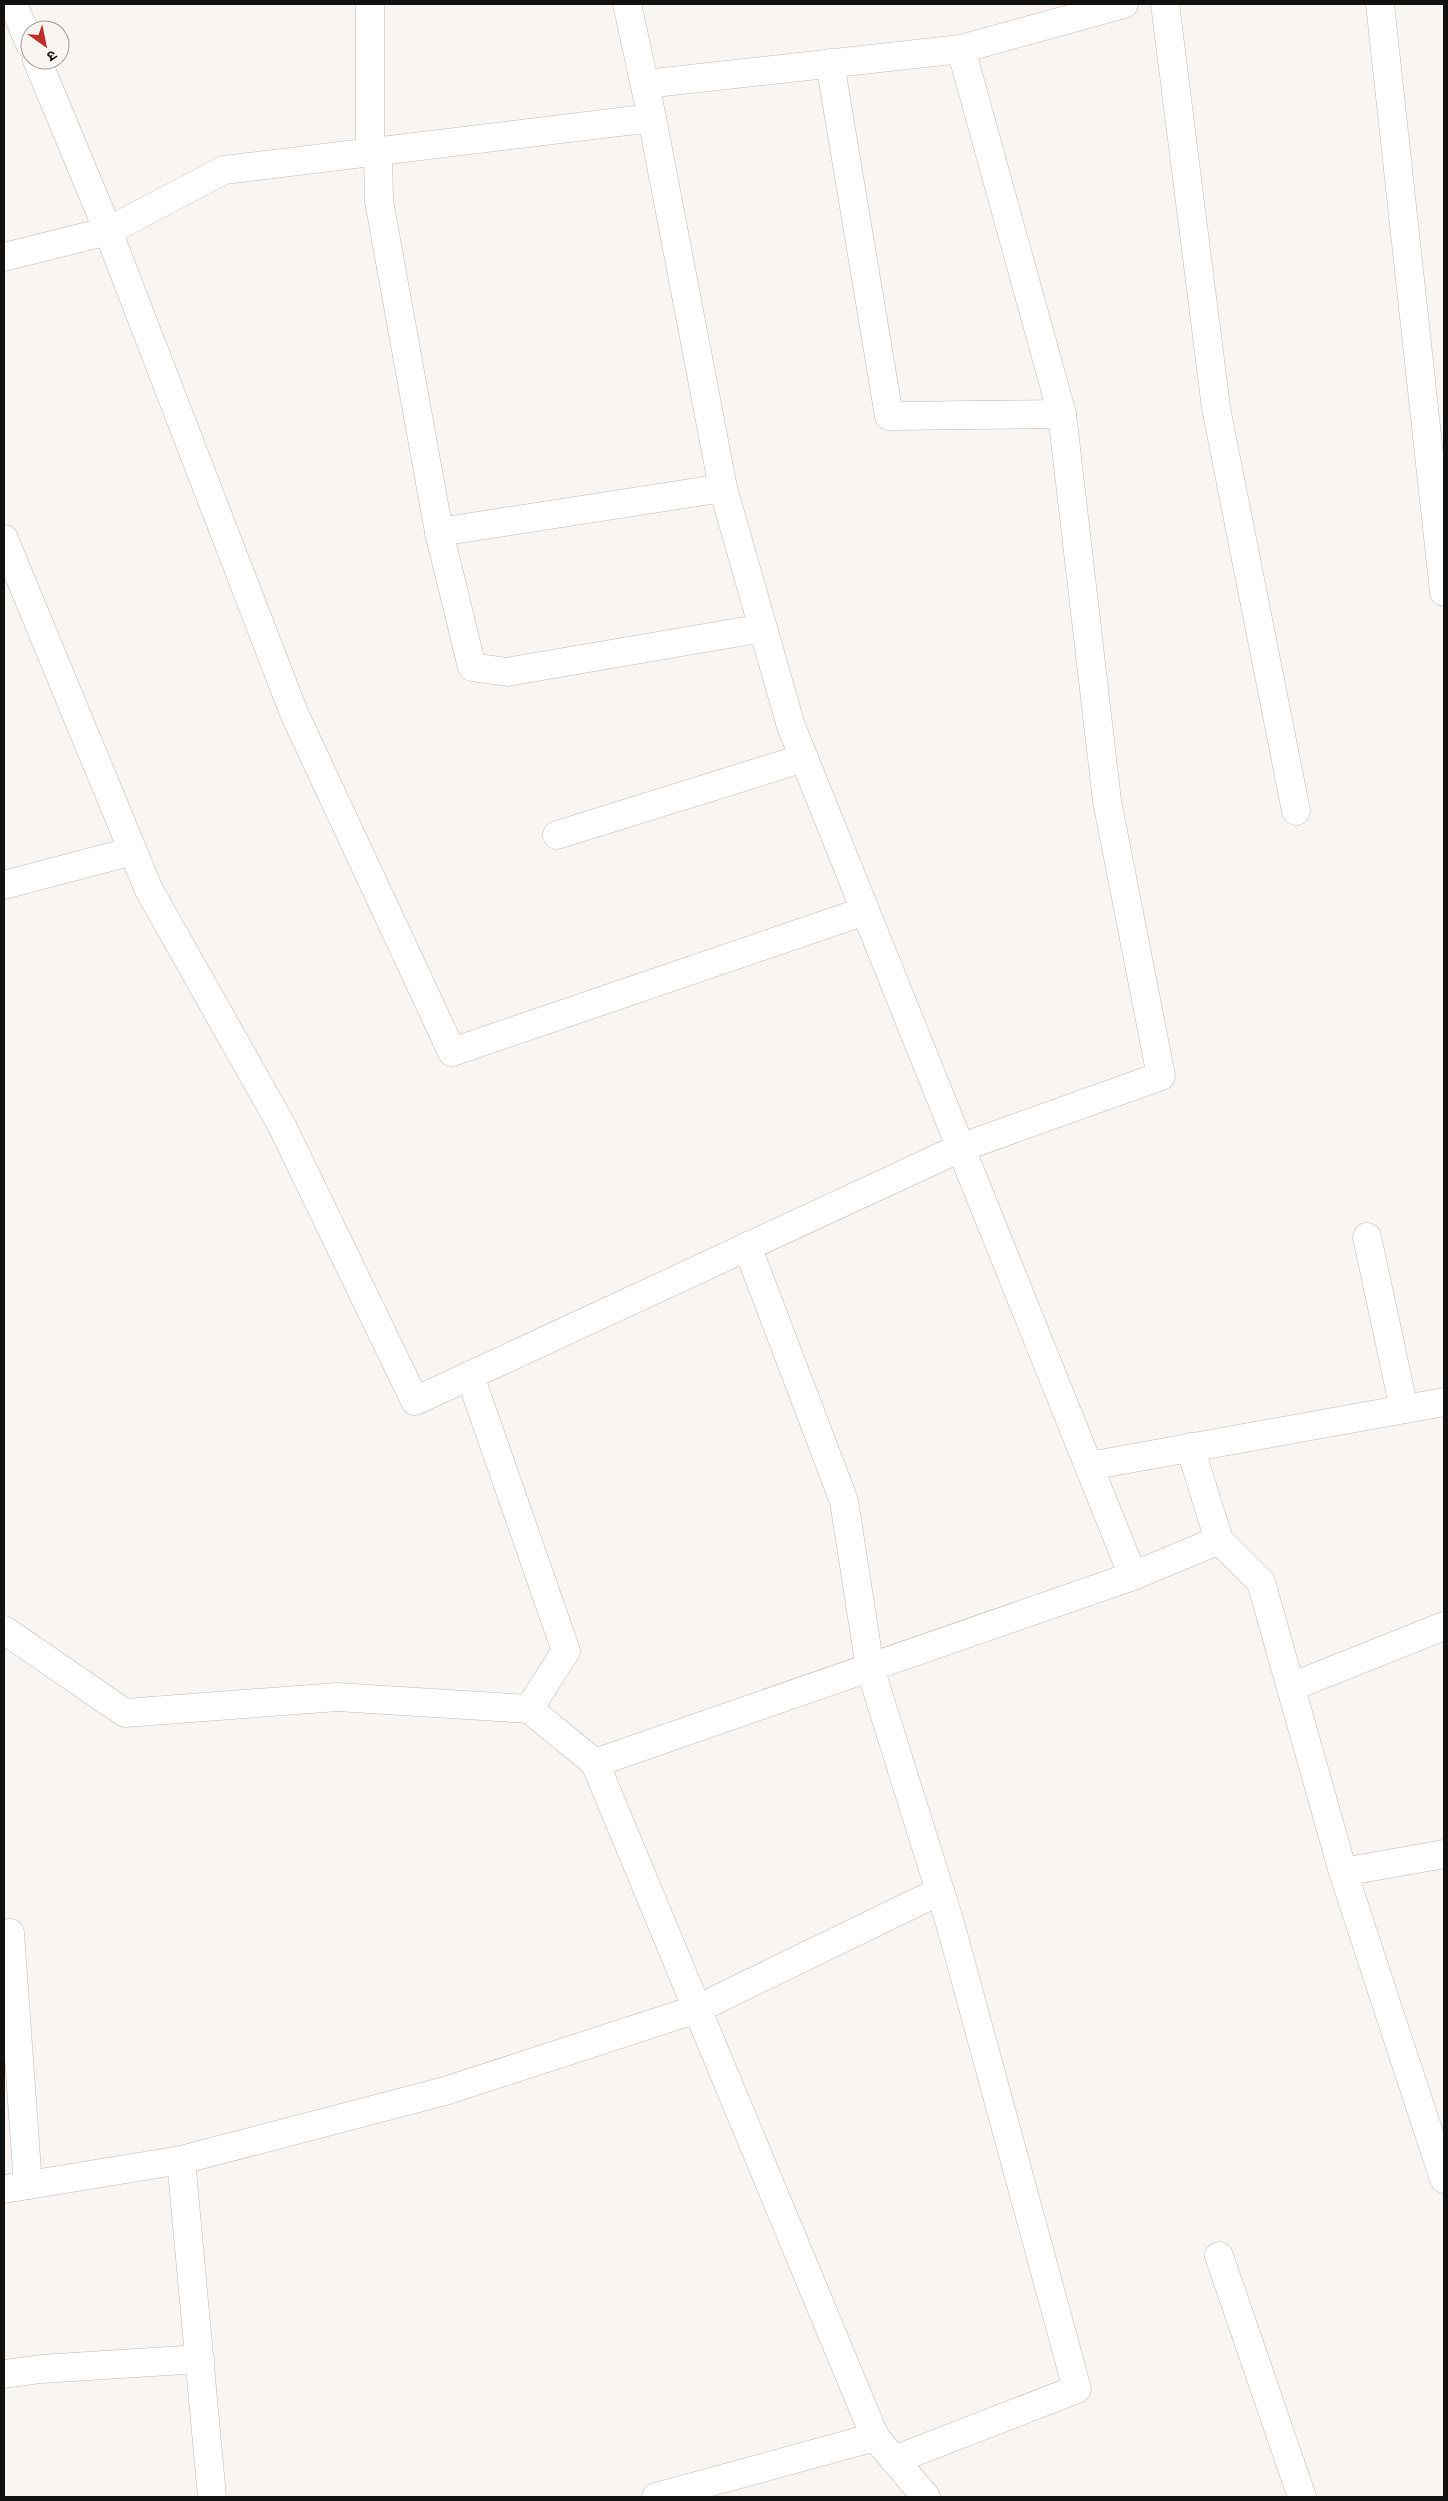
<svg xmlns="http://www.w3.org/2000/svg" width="1448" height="2501" viewBox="0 0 1448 2501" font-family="'Open Sans','Noto Sans Devanagari',sans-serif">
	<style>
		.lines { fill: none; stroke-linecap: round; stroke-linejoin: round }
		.street-casing { stroke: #bebab7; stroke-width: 29 }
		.street { stroke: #fff; stroke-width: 28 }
	</style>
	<rect width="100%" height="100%" fill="#f9f5f2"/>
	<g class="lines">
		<g class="street-casing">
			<g id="street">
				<polyline points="13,4 30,44"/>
				<polyline points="370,4 370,152 378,151 379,201 439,532 472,667 507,672 763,628"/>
				<polyline points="627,4 652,118 723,488 791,726 1133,1576 1219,1540 1261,1582 1343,1872 1444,2179"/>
				<polyline points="1165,4 1216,408 1296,811"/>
				<polyline points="1380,4 1444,592"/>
				<polyline points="37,60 108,231 224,170 652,118"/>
				<polyline points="830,63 889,416 1062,414"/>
				<polyline points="645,84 961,49 1124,4"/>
				<polyline points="4,257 108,231 294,713 452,1052 865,911"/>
				<polyline points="439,532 723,488"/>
				<polyline points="4,539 149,890 282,1126 415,1401 960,1148 1161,1076 1107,801 1062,414 961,49"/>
				<polyline points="557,835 804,758"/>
				<polyline points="4,885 133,851"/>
				<polyline points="1367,1237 1404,1409"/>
				<polyline points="747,1246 844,1501 870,1668 950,1923 1077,2389 894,2460"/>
				<polyline points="470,1376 566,1651 529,1709"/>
				<polyline points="1190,1447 1219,1540"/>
				<polyline points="1089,1466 1444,1402"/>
				<polyline points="4,1630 125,1713 337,1697 529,1709 595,1763"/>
				<polyline points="1291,1687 1444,1626"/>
				<polyline points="1343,1872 1444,1854"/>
				<polyline points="10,1933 28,2185"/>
				<polyline points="181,2160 212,2497"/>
				<polyline points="4,2189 181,2160 445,2091 697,2009 940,1891"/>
				<polyline points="1219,2256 1302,2497"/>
				<polyline points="4,2374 41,2369 200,2359"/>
				<polyline points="656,2497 875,2437"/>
				<polyline points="926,2497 875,2437 595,1763 1133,1576"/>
			</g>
		</g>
		<use href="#street" class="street"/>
	</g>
	<rect width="1448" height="2501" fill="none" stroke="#121110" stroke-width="10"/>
	<g transform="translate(45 45) rotate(147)"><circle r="24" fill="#f9f5f2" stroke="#9d9a98"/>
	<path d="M0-4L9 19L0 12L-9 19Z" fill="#bc2e26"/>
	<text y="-8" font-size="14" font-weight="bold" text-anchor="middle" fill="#121110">उ</text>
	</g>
</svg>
